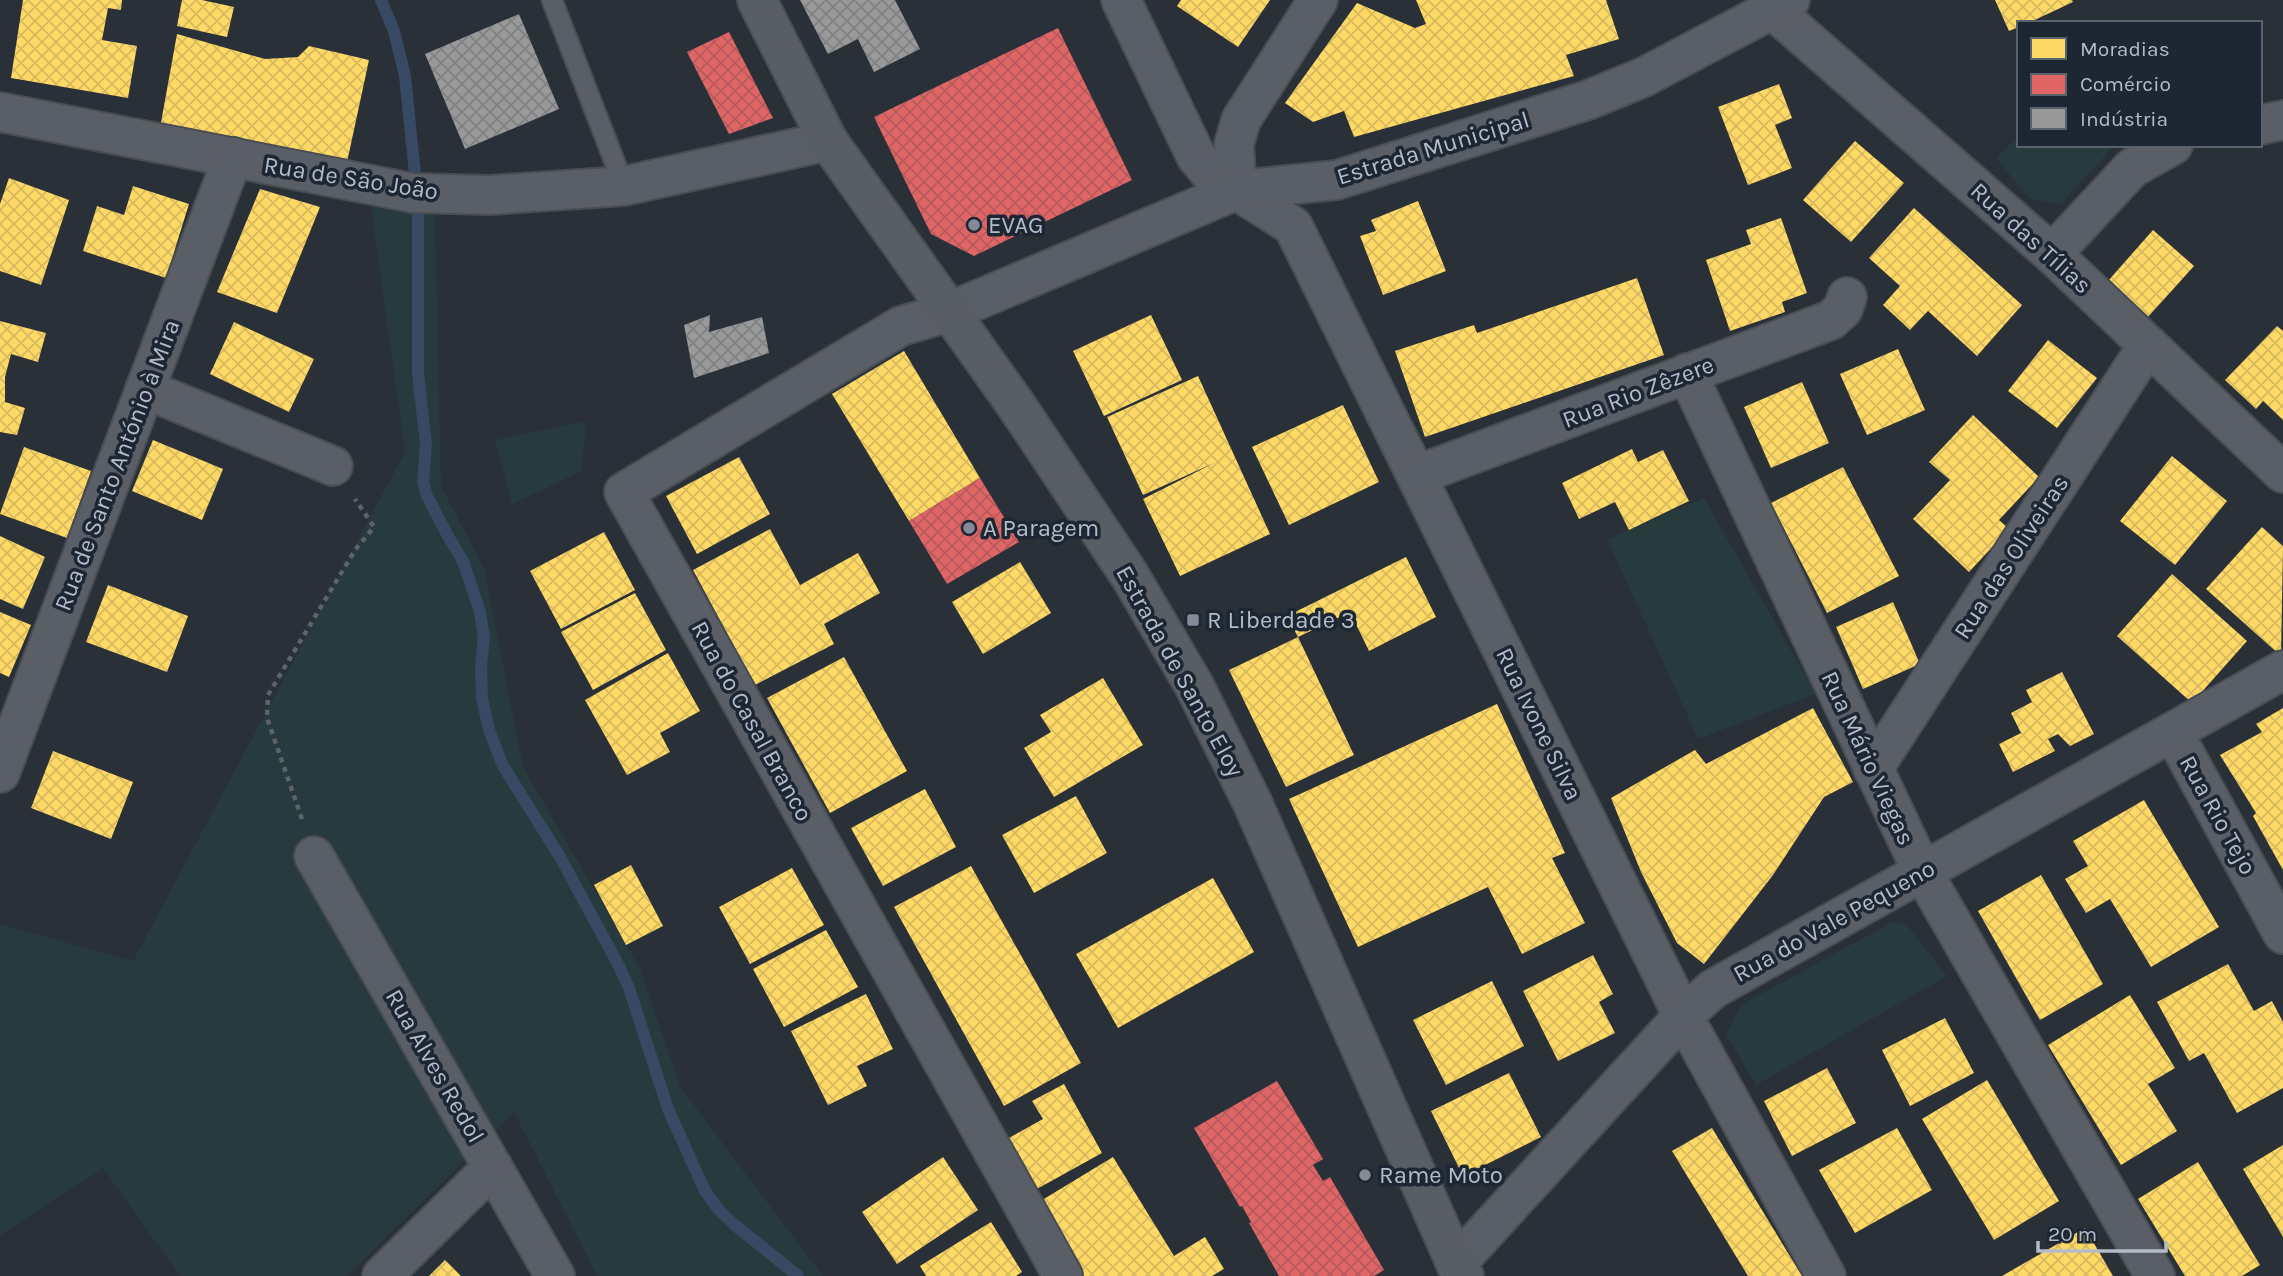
<svg xmlns="http://www.w3.org/2000/svg" width="2283" height="1276" viewBox="0 0 2283 1276" font-family="Karla,sans-serif">
	<style>
		.green { fill: #273a3e }
		.homes { fill: url(#homes-cross-hatch) }
		.shops { fill: url(#shops-cross-hatch) }
		.industry { fill: url(#industry-cross-hatch) }
		.lines { fill: none; stroke-linecap: round; stroke-linejoin: round }
		.stream { stroke: #384963; stroke-width: 12 }
		.lane-casing { stroke: #484c53; stroke-width: 23 }
		.street-casing { stroke: #484c53; stroke-width: 42 }
		.secondary-casing { stroke: #484c53; stroke-width: 42 }
		.path { stroke: #5d636a; stroke-width: 4.5; stroke-dasharray: 5 5; stroke-linecap: butt }
		.lane { stroke: #5a5e66; stroke-width: 19 }
		.street { stroke: #5a5e66; stroke-width: 38 }
		.secondary { stroke: #595d64; stroke-width: 38 }
		.poi-dot { fill: #848b96; stroke: #1d2633; stroke-width: 2.5 }
		.labels { text-anchor: middle; dominant-baseline: central; stroke-width: 7; stroke-linejoin: round; paint-order: stroke }
		.street-label { font-size: 24px; fill: #b4bcc9; stroke: #1d2633 }
		.poi-label { font-size: 24px; fill: #b4bcc9; stroke: #1d2633; text-anchor: start }
	</style>
	<defs>
		<pattern id="homes-cross-hatch" width="8" height="8" patternUnits="userSpaceOnUse" patternTransform="scale(1.75)"><rect width="8" height="8" fill="#ffd966"/><path d="M0 0l8 8M0 8l8-8" fill="none" stroke="#d7b95e"/></pattern>
		<pattern id="shops-cross-hatch" width="8" height="8" patternUnits="userSpaceOnUse" patternTransform="scale(1.75)"><rect width="8" height="8" fill="#e06666"/><path d="M0 0l8 8M0 8l8-8" fill="none" stroke="#b65a5c"/></pattern>
		<pattern id="industry-cross-hatch" width="8" height="8" patternUnits="userSpaceOnUse" patternTransform="scale(1.75)"><rect width="8" height="8" fill="#999"/><path d="M0 0l8 8M0 8l8-8" fill="none" stroke="#808182"/></pattern>
	</defs>
	<rect width="100%" height="100%" fill="#2a3038"/>
	<g class="green">
		<polygon points="2019,136 2019,145 2115,145 2061,204 2030,199 1996,158"/>
		<polygon points="371,206 435,215 441,486 484,568 523,767 639,967 681,1088 823,1276 597,1276 514,1112 347,1276 180,1276 103,1168 0,1236 0,924 133,961 405,452"/>
		<polygon points="586,421 582,471 512,504 495,440"/>
		<polygon points="1704,498 1816,694 1698,739 1607,539"/>
		<polygon points="1892,922 1907,925 1947,976 1756,1085 1726,1034 1741,1005"/>
	</g>
	<g class="homes">
		<polygon points="23,0 122,0 121,10 108,8 102,40 137,46 128,98 11,78"/>
		<polygon points="182,0 202,0 234,7 227,37 177,26"/>
		<polygon points="1181,0 1270,0 1238,47 1177,6"/>
		<polygon points="1416,0 1606,0 1619,39 1566,55 1574,76 1354,137 1344,111 1313,122 1285,103 1357,3 1415,28 1426,24"/>
		<polygon points="1995,0 2072,0 2073,2 2028,23 2019,23 2019,27 2009,31"/>
		<polygon points="177,34 265,59 298,57 309,46 369,60 346,167 160,128"/>
		<polygon points="1779,84 1792,118 1775,125 1792,168 1748,185 1718,107"/>
		<polygon points="1855,141 1904,183 1851,242 1803,200"/>
		<polygon points="9,178 69,200 41,285 0,271 0,204"/>
		<polygon points="133,186 189,204 166,278 83,251 97,206 124,215"/>
		<polygon points="260,189 320,207 277,313 217,292"/>
		<polygon points="1418,201 1446,271 1383,295 1360,236 1376,231 1371,220"/>
		<polygon points="1914,208 2022,305 1977,356 1928,311 1910,330 1883,305 1900,286 1869,258"/>
		<polygon points="1781,218 1807,293 1782,302 1785,312 1730,331 1706,260 1751,244 1746,230"/>
		<polygon points="2153,230 2194,266 2148,317 2108,281"/>
		<polygon points="1637,278 1664,355 1425,437 1395,351 1474,325 1477,333"/>
		<polygon points="1151,315 1182,380 1104,416 1073,351"/>
		<polygon points="0,321 46,333 38,362 11,354 5,377 5,402 25,408 17,435 0,432"/>
		<polygon points="234,322 314,359 289,412 210,374"/>
		<polygon points="2277,326 2283,331 2283,420 2263,401 2256,409 2225,380"/>
		<polygon points="2048,340 2097,378 2057,428 2008,391"/>
		<polygon points="1898,349 1925,410 1867,435 1840,374"/>
		<polygon points="904,351 980,478 909,521 832,394"/>
		<polygon points="1198,376 1270,534 1180,576 1143,499 1214,463 1143,495 1107,417"/>
		<polygon points="1802,382 1829,443 1771,468 1744,407"/>
		<polygon points="1343,405 1379,482 1289,525 1252,447"/>
		<polygon points="1973,415 2039,477 1999,520 2009,529 1969,572 1913,519 1950,480 1929,462"/>
		<polygon points="153,440 223,469 202,520 132,491"/>
		<polygon points="24,447 91,471 67,538 0,514"/>
		<polygon points="1632,449 1638,462 1663,450 1689,501 1629,530 1615,502 1579,519 1562,483"/>
		<polygon points="2172,456 2227,501 2175,565 2120,521"/>
		<polygon points="739,457 770,514 697,554 666,496"/>
		<polygon points="1843,467 1899,576 1827,613 1771,503"/>
		<polygon points="2262,527 2283,546 2281,656 2206,589"/>
		<polygon points="770,529 800,585 858,553 880,593 824,624 834,644 755,685 693,570"/>
		<polygon points="604,532 635,590 561,629 530,571"/>
		<polygon points="0,536 45,557 23,609 0,599"/>
		<polygon points="1406,557 1436,617 1369,651 1350,612 1298,637 1354,755 1286,787 1229,670 1298,637 1287,616"/>
		<polygon points="1020,562 1051,613 983,654 952,602"/>
		<polygon points="2172,574 2247,641 2192,703 2117,636"/>
		<polygon points="108,585 188,616 167,672 86,642"/>
		<polygon points="635,593 666,650 593,690 561,632"/>
		<polygon points="1893,602 1920,664 1863,689 1836,627"/>
		<polygon points="0,612 31,625 9,677 0,673"/>
		<polygon points="668,653 700,711 660,733 670,752 627,775 585,700"/>
		<polygon points="844,657 907,771 830,813 767,698"/>
		<polygon points="2062,672 2094,734 2070,746 2058,734 2048,739 2055,751 2013,772 1999,744 2021,733 2011,713 2032,702 2026,690"/>
		<polygon points="1103,678 1143,745 1054,797 1024,748 1051,732 1040,715"/>
		<polygon points="1497,704 1565,853 1552,858 1585,923 1522,954 1488,887 1358,947 1289,799"/>
		<polygon points="1813,708 1853,782 1824,797 1773,875 1704,964 1677,943 1641,872 1611,798 1695,750 1706,764"/>
		<polygon points="2283,708 2283,870 2253,816 2256,813 2220,755 2262,732 2256,724"/>
		<polygon points="53,751 133,782 111,839 31,808"/>
		<polygon points="925,789 956,847 883,886 851,828"/>
		<polygon points="1076,796 1107,853 1034,893 1002,835"/>
		<polygon points="2144,800 2219,927 2151,967 2110,899 2086,913 2065,879 2088,866 2073,841"/>
		<polygon points="631,865 663,926 626,945 594,885"/>
		<polygon points="971,866 1081,1063 1004,1106 894,907"/>
		<polygon points="792,868 824,925 750,964 719,907"/>
		<polygon points="2041,875 2103,984 2040,1020 1978,911"/>
		<polygon points="1213,878 1254,952 1118,1028 1076,954"/>
		<polygon points="826,930 858,987 784,1027 753,969"/>
		<polygon points="1593,955 1613,994 1599,1002 1615,1033 1558,1061 1523,991"/>
		<polygon points="2228,964 2254,1011 2272,1001 2283,1022 2283,1088 2237,1113 2204,1053 2189,1061 2157,1002"/>
		<polygon points="1492,981 1524,1046 1446,1085 1413,1020"/>
		<polygon points="866,994 893,1049 857,1066 867,1086 828,1105 791,1031"/>
		<polygon points="2130,995 2175,1068 2148,1084 2177,1131 2121,1165 2048,1045"/>
		<polygon points="1945,1018 1974,1073 1910,1106 1882,1050"/>
		<polygon points="1827,1068 1856,1123 1792,1156 1764,1101"/>
		<polygon points="1509,1073 1541,1137 1463,1176 1431,1111"/>
		<polygon points="1987,1080 2059,1201 1994,1240 1922,1119"/>
		<polygon points="1064,1084 1102,1153 1035,1190 1007,1139 1043,1119 1032,1101"/>
		<polygon points="1712,1128 1802,1276 1748,1276 1672,1151"/>
		<polygon points="1897,1128 1932,1190 1855,1233 1819,1170"/>
		<polygon points="2283,1145 2283,1237 2243,1169"/>
		<polygon points="943,1157 978,1210 897,1264 862,1212"/>
		<polygon points="1113,1157 1174,1256 1205,1237 1224,1269 1212,1276 1077,1276 1034,1205"/>
		<polygon points="2198,1162 2260,1265 2242,1276 2185,1276 2138,1199"/>
		<polygon points="991,1222 1022,1272 1016,1276 926,1276 920,1266"/>
		<polygon points="2085,1228 2113,1276 2002,1276"/>
		<polygon points="445,1260 461,1276 429,1276"/>
	</g>
	<g class="shops">
		<polygon points="1058,28 1132,180 974,256 931,234 874,117"/>
		<polygon points="729,32 773,118 729,134 687,52"/>
		<polygon points="980,478 1019,542 947,584 909,521"/>
		<polygon points="1277,1081 1323,1159 1313,1165 1323,1181 1330,1177 1384,1270 1374,1276 1279,1276 1249,1223 1251,1222 1242,1206 1240,1207 1194,1128"/>
	</g>
	<g class="industry">
		<polygon points="800,0 895,0 920,49 874,72 858,39 828,54"/>
		<polygon points="519,14 559,109 465,149 425,54"/>
		<polygon points="710,315 709,332 762,317 769,353 694,378 684,325"/>
	</g>
	<g class="lines">
		<g class="stream">
			<polyline points="381,0 394,31 405,76 415,174"/>
			<polyline points="418,212 418,374 426,444 423,482 427,496 449,538 463,561 480,612 484,638 481,665 482,698 489,730 503,766 560,857 618,964 629,988 668,1109 705,1191 719,1210 736,1226 798,1276"/>
		</g>
		<g class="lane-casing">
			<polyline id="lane" points="552,0 624,186"/>
		</g>
		<g class="street-casing">
			<g id="street">
				<polyline points="1121,0 1196,156 1211,174 1293,226 1683,1016 1826,1276"/>
				<polyline points="1773,10 2052,254 2283,473"/>
				<polyline points="0,112 413,193 490,195 624,186 828,141"/>
				<polyline points="2260,125 2283,120"/>
				<polyline points="1237,190 1234,144 1241,120 1318,0"/>
				<polyline points="2052,254 2132,168 2173,145"/>
				<polyline points="1687,373 1922,871 2155,1276"/>
				<polyline points="145,389 333,466"/>
				<polyline points="1417,475 1831,320 1843,309 1847,297"/>
				<polyline points="2173,732 2283,934"/>
				<polyline points="1873,769 2148,345"/>
				<polyline points="0,773 233,157"/>
				<polyline points="314,856 555,1276"/>
				<polyline points="1456,1264 1683,1016 1713,989 2283,670"/>
				<polyline points="382,1276 493,1167"/>
				<polyline points="1063,1276 624,492 901,326 949,312 1237,190 1337,180 1588,100 1644,77 1790,0"/>
			</g>
		</g>
		<g class="secondary-casing">
			<polyline id="secondary" points="757,0 828,141 1016,405 1130,576 1195,687 1253,804 1456,1264 1464,1276"/>
		</g>
		<polyline class="path" points="302,819 267,718 268,695 355,550 374,527 355,499"/>
		<use href="#lane" class="lane"/>
		<use href="#street" class="street"/>
		<use href="#secondary" class="secondary"/>
	</g>
	<g class="poi-dot">
		<circle cx="974" cy="225" r="7"/>
		<circle cx="969" cy="528" r="7"/>
		<rect x="1186" y="613" width="14" height="14" rx="3.5"/>
		<circle cx="1365" cy="1175" r="7"/>
	</g>
	<g class="labels">
		<g class="street-label">
			<text transform="translate(1433 148) rotate(-17)">Estrada Municipal</text>
			<text transform="translate(351 178) rotate(9)">Rua de São João</text>
			<text transform="translate(2031 238) rotate(42)">Rua das Tílias</text>
			<text transform="translate(1638 392) rotate(-21)">Rua Rio Zêzere</text>
			<text transform="translate(117 465) rotate(-69)">Rua de Santo António à Mira</text>
			<text transform="translate(2011 557) rotate(-57)">Rua das Oliveiras</text>
			<text transform="translate(1180 671) rotate(61)">Estrada de Santo Eloy</text>
			<text transform="translate(752 721) rotate(61)">Rua do Casal Branco</text>
			<text transform="translate(1539 724) rotate(64)">Rua Ivone Silva</text>
			<text transform="translate(1868 758) rotate(65)">Rua Mário Viegas</text>
			<text transform="translate(2218 815) rotate(61)">Rua Rio Tejo</text>
			<text transform="translate(1834 921) rotate(-29)">Rua do Vale Pequeno</text>
			<text transform="translate(435 1066) rotate(60)">Rua Alves Redol</text>
		</g>
		<g class="poi-label">
			<text x="988" y="225">EVAG</text>
			<text x="983" y="528">A Paragem</text>
			<text x="1207" y="620">R Liberdade 3</text>
			<text x="1379" y="1175">Rame Moto</text>
		</g>
	</g>
	<rect x="2017" y="21" width="245" height="126" fill="#1d2633" stroke="#59626f" stroke-width="2"/>
	<rect x="2031" y="38" width="35" height="21" fill="#ffd966" stroke="#59626f" stroke-width="2"/>
	<text x="2080" y="56" font-size="21" fill="#b4bcc9">Moradias</text>
	<rect x="2031" y="74" width="35" height="21" fill="#e06666" stroke="#59626f" stroke-width="2"/>
	<text x="2080" y="91" font-size="21" fill="#b4bcc9">Comércio</text>
	<rect x="2031" y="108" width="35" height="21" fill="#999999" stroke="#59626f" stroke-width="2"/>
	<text x="2080" y="126" font-size="21" fill="#b4bcc9">Indústria</text>
	<path d="M2038 1241v10h128v-10" fill="none" stroke="#b4bcc9" stroke-width="3.5"/>
	<text x="2048" y="1241" font-size="21" fill="#b4bcc9" stroke="#1d2633" stroke-width="5" paint-order="stroke">20 m</text>
</svg>
